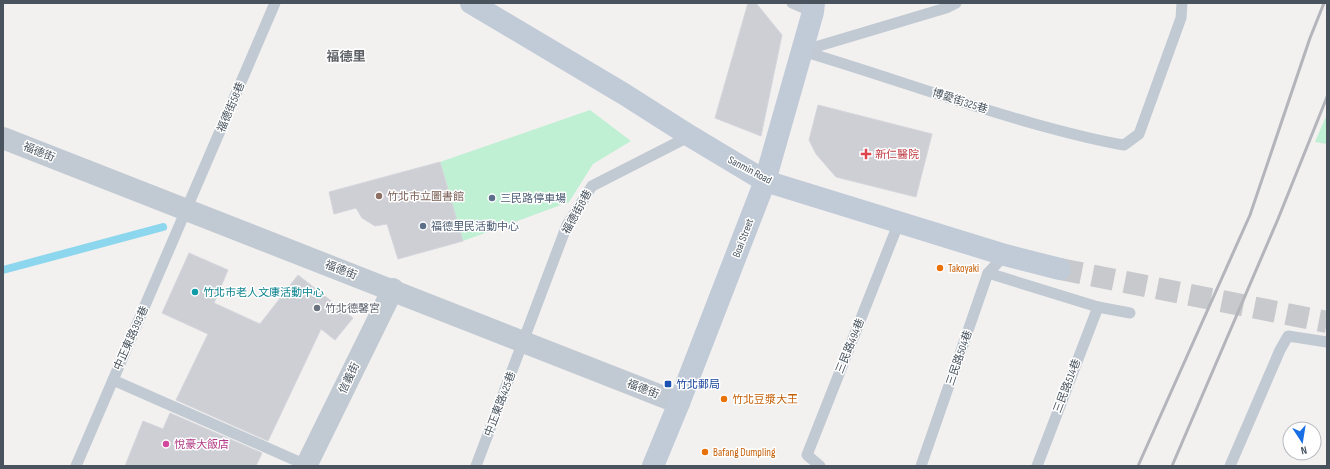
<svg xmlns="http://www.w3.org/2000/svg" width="1330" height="469" viewBox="0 0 1330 469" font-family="'Sofia Sans Condensed','Noto Sans TC',sans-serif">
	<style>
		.green { fill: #bff0d3 }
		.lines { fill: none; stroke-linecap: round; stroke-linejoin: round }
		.stream { stroke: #8cd7ed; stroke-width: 8 }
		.building { fill: #cdcfd5; stroke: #d4d6dc }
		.secondary-tunnel { stroke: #c8c9cc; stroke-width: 22; stroke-dasharray: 22 11; stroke-linecap: butt }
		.lane { stroke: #c1cad2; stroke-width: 11 }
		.street { stroke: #c1cad2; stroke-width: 22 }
		.secondary { stroke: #c1cbd7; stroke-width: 22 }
		.rail { stroke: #b3b5bb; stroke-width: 3 }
		.health-dot { fill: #e0444e; stroke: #fff; stroke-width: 1.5 }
		.education-dot { fill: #8d6e63; stroke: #fff; stroke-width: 1.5 }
		.service-dot { fill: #5c6f8a; stroke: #fff; stroke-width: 1.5 }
		.food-dot { fill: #e8710a; stroke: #fff; stroke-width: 1.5 }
		.culture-dot { fill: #0f9aa8; stroke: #fff; stroke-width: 1.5 }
		.worship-dot { fill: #6b7280; stroke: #fff; stroke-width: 1.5 }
		.transit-dot { fill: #1a4fb4; stroke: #fff; stroke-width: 1.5 }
		.hotel-dot { fill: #d1479c; stroke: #fff; stroke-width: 1.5 }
		.labels { text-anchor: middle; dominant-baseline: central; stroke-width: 3; stroke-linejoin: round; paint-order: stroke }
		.street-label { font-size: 11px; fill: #48535e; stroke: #fff }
		.health-label { font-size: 11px; fill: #be3a42; stroke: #fff; text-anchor: start }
		.education-label { font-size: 11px; fill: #785e54; stroke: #fff; text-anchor: start }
		.service-label { font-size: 11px; fill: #4e5e75; stroke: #fff; text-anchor: start }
		.food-label { font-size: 11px; fill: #c56008; stroke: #fff; text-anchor: start }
		.culture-label { font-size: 11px; fill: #0d838f; stroke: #fff; text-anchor: start }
		.worship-label { font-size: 11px; fill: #5b616d; stroke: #fff; text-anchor: start }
		.transit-label { font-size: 11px; fill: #164399; stroke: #fff; text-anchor: start }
		.hotel-label { font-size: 11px; fill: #b23c85; stroke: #fff; text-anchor: start }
		.quarter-label { font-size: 13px; font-weight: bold; fill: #5d6065; stroke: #fff }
	</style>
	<rect width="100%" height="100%" fill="#f3f0f0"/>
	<g class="green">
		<polygon points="590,110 631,141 593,164 569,202 463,241 440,162"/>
		<polygon points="1327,114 1327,144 1315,142"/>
	</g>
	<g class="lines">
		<polyline class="stream" points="3,270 163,227"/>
	</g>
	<g class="building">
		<polygon points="748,3 756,3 782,35 761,136 715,118"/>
		<polygon points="818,105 932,134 916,197 836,177 816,154 809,140"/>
		<polygon points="440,162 463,241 398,259 387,224 375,226 362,218 356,208 334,214 329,192"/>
		<polygon points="189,253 228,270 214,303 260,324 298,275 353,318 335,340 321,329 268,441 176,400 208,334 162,313"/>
		<polygon points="170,413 262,453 256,466 125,466 143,421 163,429"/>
	</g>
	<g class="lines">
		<polyline class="secondary-tunnel" points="1060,269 1327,322"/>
		<g class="lane">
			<polyline points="792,3 813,12"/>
			<path d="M802,51C880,74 956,102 1035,124C1064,132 1093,140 1124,145L1139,134L1181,18L1182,3"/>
			<polyline points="802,51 946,8 956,3"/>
			<polyline points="988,273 1098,307 1130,313"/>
			<polyline points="113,380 306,465"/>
			<polyline points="76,466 275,3"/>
			<polyline points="476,466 567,225 592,186 690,136"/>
			<polyline points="820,466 807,455 899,222"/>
			<polyline points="921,466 988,273 1005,255"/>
			<polyline points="1037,466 1098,307"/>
			<polyline points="1230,466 1280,350 1288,336 1327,342"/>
		</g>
		<g class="street">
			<polyline points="3,138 679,403"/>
			<polyline points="306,466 393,289"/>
		</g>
		<g class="secondary">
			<polyline points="471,3 624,94 690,136 765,181 1005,255 1060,269"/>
			<polyline points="653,466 679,403 765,181 813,12 814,3"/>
		</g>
		<g class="rail">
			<polyline points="1138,466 1250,215 1310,38 1324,3"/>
			<polyline points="1172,466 1278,219 1327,97"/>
		</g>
	</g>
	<path class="health-dot" d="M864 148h4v4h4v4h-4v4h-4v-4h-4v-4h4z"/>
	<circle class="education-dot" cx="379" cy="196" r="4"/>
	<g class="service-dot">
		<circle cx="492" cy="198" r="4"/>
		<circle cx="423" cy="226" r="4"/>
	</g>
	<g class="food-dot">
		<circle cx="940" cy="268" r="4"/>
		<circle cx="724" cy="399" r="4"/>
		<circle cx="705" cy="452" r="4"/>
	</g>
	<circle class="culture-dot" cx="195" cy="292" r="4"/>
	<circle class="worship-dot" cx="317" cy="308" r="4"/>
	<rect class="transit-dot" x="664" y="380" width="8" height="8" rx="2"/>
	<circle class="hotel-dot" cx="166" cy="444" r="4"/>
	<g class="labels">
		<g class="street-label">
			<text transform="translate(960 101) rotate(18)">博愛街325巷</text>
			<text transform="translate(231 107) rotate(-67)">福德街58巷</text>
			<text transform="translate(39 152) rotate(22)">福德街</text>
			<text transform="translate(750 170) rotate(28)">Sanmin Road</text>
			<text transform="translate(577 212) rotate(-61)">福德街8巷</text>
			<text transform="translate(743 238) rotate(-69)">Boai Street</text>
			<text transform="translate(341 270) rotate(21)">福德街</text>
			<text transform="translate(131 338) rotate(-66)">中正東路393巷</text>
			<text transform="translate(850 346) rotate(-68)">三民路494巷</text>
			<text transform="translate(959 358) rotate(-71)">三民路504巷</text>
			<text transform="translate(349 378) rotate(-64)">信義街</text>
			<text transform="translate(1067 386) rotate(-69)">三民路514巷</text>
			<text transform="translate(643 389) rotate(21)">福德街</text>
			<text transform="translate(500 404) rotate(-69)">中正東路425巷</text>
		</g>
		<g class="health-label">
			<text x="875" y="154">新仁醫院</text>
		</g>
		<g class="education-label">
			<text x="387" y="196">竹北市立圖書館</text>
		</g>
		<g class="service-label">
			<text x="500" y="198">三民路停車場</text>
			<text x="431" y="226">福德里民活動中心</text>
		</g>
		<g class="food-label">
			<text x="948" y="268">Takoyaki</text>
			<text x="732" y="399">竹北豆漿大王</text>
			<text x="713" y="452">Bafang Dumpling</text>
		</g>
		<g class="culture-label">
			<text x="203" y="292">竹北市老人文康活動中心</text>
		</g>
		<g class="worship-label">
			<text x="325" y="308">竹北德馨宮</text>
		</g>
		<g class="transit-label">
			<text x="676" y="384">竹北郵局</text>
		</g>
		<g class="hotel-label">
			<text x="174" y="444">悅豪大飯店</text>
		</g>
		<g class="quarter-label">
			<text x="346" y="57">福德里</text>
		</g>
	</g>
	<rect width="1330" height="469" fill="none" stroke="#48535e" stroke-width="8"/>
	<g transform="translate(1302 441) rotate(168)"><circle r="19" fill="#ffffff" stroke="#b6babf"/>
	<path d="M0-3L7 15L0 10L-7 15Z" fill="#186ee5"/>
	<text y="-6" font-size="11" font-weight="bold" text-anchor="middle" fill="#48535e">N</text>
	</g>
</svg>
